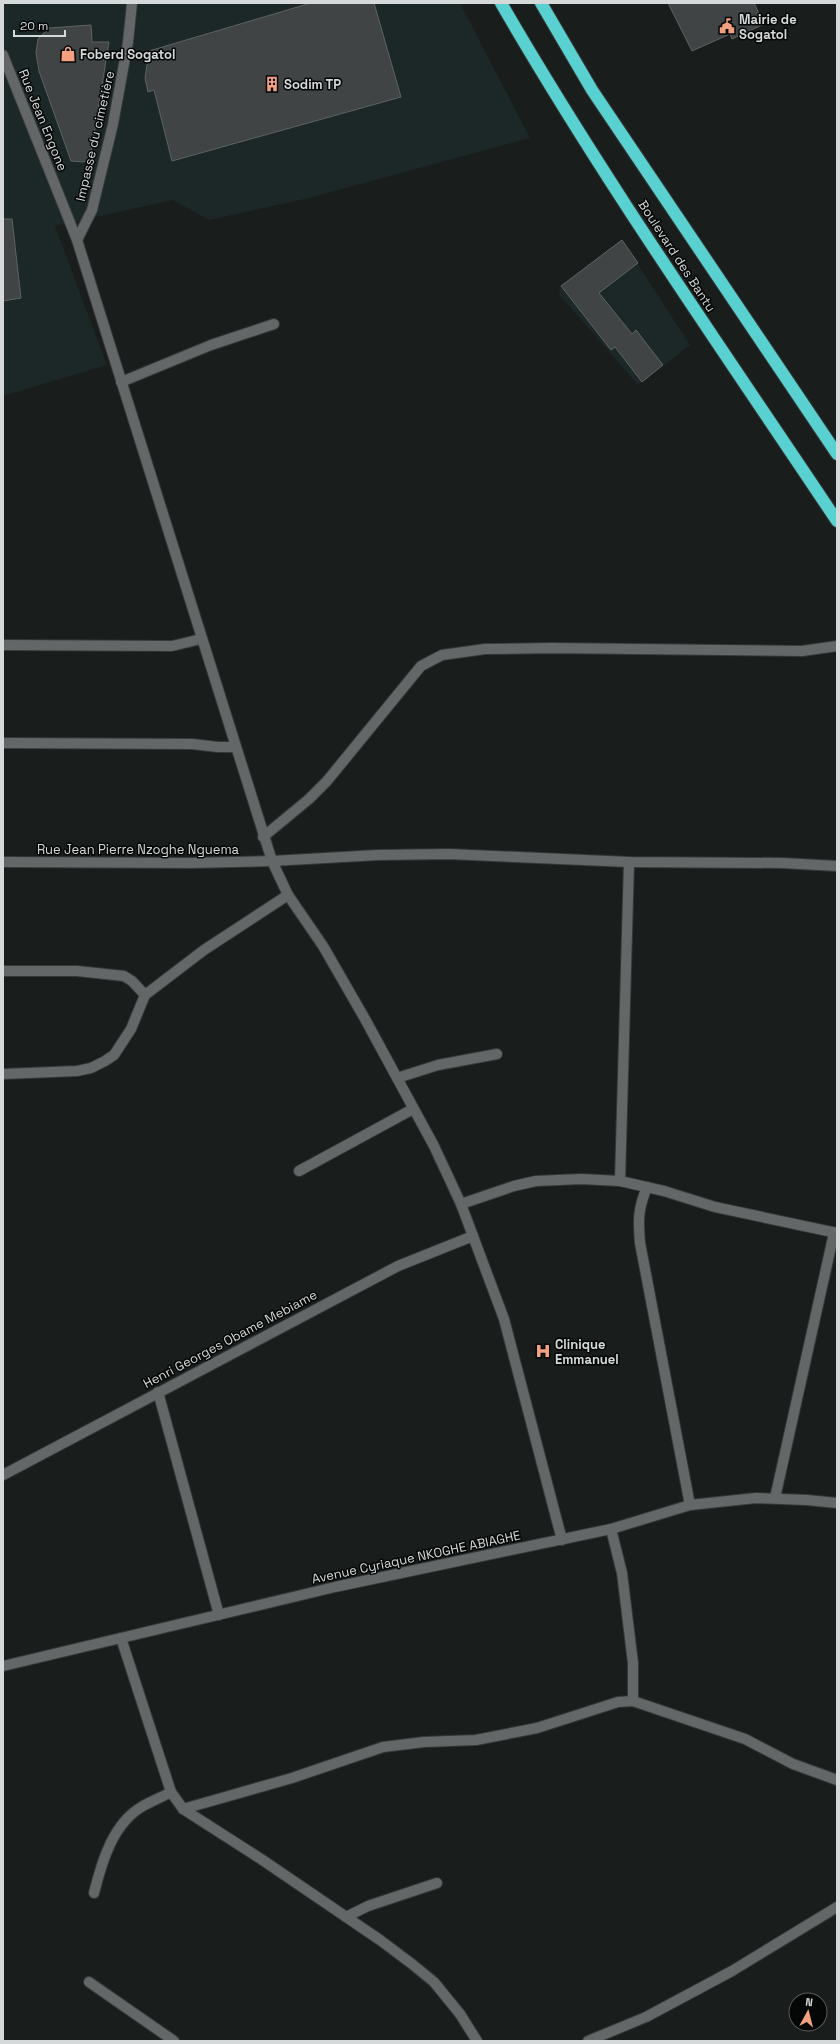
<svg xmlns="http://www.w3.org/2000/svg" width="840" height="2044" viewBox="0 0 840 2044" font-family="'Space Grotesk',sans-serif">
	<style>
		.built { fill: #1c2727 }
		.building { fill: #404444; stroke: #5e6363 }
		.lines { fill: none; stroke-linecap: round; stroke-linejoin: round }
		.street-casing { stroke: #373939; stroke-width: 12 }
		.secondary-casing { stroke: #373939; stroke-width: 12 }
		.highway-casing { stroke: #373939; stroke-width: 14 }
		.street { stroke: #636767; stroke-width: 10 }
		.secondary { stroke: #636767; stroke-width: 10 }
		.highway { stroke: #59d1d0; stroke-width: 12 }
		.labels { text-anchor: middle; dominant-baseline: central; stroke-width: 3; stroke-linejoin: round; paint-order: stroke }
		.poi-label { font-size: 13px; font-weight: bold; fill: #d6d9d9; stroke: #050707; text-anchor: start }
		.street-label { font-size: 13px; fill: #d6d9d9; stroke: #050707 }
	</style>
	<rect width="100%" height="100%" fill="#191d1c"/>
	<g class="built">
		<polygon points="3,3 460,3 530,138 309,198 209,220 173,200 55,226 107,365 3,396"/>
		<polygon points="622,240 690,345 638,385 559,294 561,286"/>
	</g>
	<g class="building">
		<polygon points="311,3 374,3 401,97 172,161 154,90 148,92 145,78 149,51"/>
		<polygon points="668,3 754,3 764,24 732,39 730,34 692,51"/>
		<polygon points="91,25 92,42 109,42 90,159 83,162 71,161 39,71 36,53 38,39 49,28"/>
		<polygon points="3,219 12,219 21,298 3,301"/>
		<polygon points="622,240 638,263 599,293 632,334 636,330 663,365 642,382 615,347 611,350 561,286"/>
	</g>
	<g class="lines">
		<g class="street-casing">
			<g id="street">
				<polyline points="3,55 77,240 272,861 288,895 323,946 365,1019 434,1146 461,1204 504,1319 562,1540"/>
				<polyline points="77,240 92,210 113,124 128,42 132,3"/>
				<polyline points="121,382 211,345 274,324"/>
				<polyline points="3,645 172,646 201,639"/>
				<polyline points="3,743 192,744 218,747 236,747"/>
				<polyline points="263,837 309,799 327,781 421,666 442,655 485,649 552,648 802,651 837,646"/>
				<polyline points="3,862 191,863 272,861 378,855 449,854 629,862 782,863 837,866"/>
				<polyline points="3,971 77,971 124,976 132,981 145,995"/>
				<polyline points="3,1074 77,1071 91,1068 105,1061 114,1055 131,1029 145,995 204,950 288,895"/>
				<polyline points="397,1078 438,1065 497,1054"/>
				<polyline points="299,1171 413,1109"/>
				<polyline points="620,1181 629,862"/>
				<path d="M647,1187C638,1209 638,1219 640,1243L690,1505"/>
				<polyline points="461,1204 514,1186 536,1181 581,1179 620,1181 664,1191 715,1207 837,1233"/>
				<polyline points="158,1392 219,1615"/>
				<polyline points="3,1475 398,1266 473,1236"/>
				<polyline points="775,1498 834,1233"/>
				<polyline points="611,1529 622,1573 633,1663 633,1701"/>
				<polyline points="121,1638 171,1792 183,1809 261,1859 380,1940 412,1964 434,1982 460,2014 477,2041"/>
				<polyline points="183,1809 292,1778 383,1747 424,1742 476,1740 537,1728 618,1702 633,1701 745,1739 793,1764 837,1780"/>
				<path d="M94,1893C102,1861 113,1823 143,1806C152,1801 162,1797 171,1792"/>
				<polyline points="346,1917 368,1906 437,1883"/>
				<polyline points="89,1982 174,2041"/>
				<polyline points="588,2041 646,2017 732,1971 837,1907"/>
			</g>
		</g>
		<g class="secondary-casing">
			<polyline id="secondary" points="3,1666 335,1587 611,1529 690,1505 756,1498 807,1500 837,1503"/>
		</g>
		<g class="highway-casing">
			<g id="highway">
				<path d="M501,3C604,181 723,350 837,521"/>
				<polyline points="541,3 592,90 837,454"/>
			</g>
		</g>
		<use href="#street" class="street"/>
		<use href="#secondary" class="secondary"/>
		<use href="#highway" class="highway"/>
	</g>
	<defs>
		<g id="civic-bare" transform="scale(1.2)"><path d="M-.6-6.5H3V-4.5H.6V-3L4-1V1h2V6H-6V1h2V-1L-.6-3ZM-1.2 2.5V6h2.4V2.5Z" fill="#f2a07f" stroke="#050707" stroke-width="2.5" paint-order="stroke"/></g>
		<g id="shop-bare" transform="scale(1.2)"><path d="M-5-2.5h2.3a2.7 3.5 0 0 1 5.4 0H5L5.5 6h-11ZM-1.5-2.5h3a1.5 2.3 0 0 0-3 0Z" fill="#f2a07f" stroke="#050707" stroke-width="2.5" paint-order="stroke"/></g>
		<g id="building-bare" transform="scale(1.2)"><path d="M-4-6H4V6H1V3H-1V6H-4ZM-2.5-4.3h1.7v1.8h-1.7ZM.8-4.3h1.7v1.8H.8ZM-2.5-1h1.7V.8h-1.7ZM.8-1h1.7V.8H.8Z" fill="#f2a07f" stroke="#050707" stroke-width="2.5" paint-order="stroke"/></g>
		<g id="hospital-bare" transform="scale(1.2)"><path d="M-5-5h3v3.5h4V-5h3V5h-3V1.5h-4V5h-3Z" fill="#f2a07f" stroke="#050707" stroke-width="2.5" paint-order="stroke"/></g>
	</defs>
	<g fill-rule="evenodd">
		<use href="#civic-bare" x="727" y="26"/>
		<use href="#shop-bare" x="68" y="54"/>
		<use href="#building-bare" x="272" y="84"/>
		<use href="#hospital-bare" x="543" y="1351"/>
	</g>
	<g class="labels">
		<g class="poi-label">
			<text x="739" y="19">Mairie de<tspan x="739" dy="15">Sogatol</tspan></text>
			<text x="80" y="54">Foberd Sogatol</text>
			<text x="284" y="84">Sodim TP</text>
			<text x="555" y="1344">Clinique<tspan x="555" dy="15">Emmanuel</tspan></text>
		</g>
		<g class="street-label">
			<text transform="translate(43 120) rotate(68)">Rue Jean Engone</text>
			<text transform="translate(95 136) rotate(-77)">Impasse du cimetière</text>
			<text transform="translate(677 256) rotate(57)">Boulevard des Bantu</text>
			<text x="138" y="849">Rue Jean Pierre Nzoghe Nguema</text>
			<text transform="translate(230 1339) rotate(-28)">Henri Georges Obame Mebiame</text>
			<text transform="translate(416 1557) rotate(-12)">Avenue Cyriaque NKOGHE ABIAGHE</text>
		</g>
	</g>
	<rect width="840" height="2044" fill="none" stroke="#d6d9d9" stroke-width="8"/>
	<g transform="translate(808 2012) rotate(7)"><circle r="19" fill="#050707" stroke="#595b5b"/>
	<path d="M0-3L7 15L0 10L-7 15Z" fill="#f2a07f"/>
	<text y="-6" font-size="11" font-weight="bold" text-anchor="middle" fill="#d6d9d9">N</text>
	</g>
	<path d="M14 30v6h51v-6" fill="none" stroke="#d6d9d9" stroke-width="2"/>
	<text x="20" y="30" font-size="12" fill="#d6d9d9" stroke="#050707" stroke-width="3" paint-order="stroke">20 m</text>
</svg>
